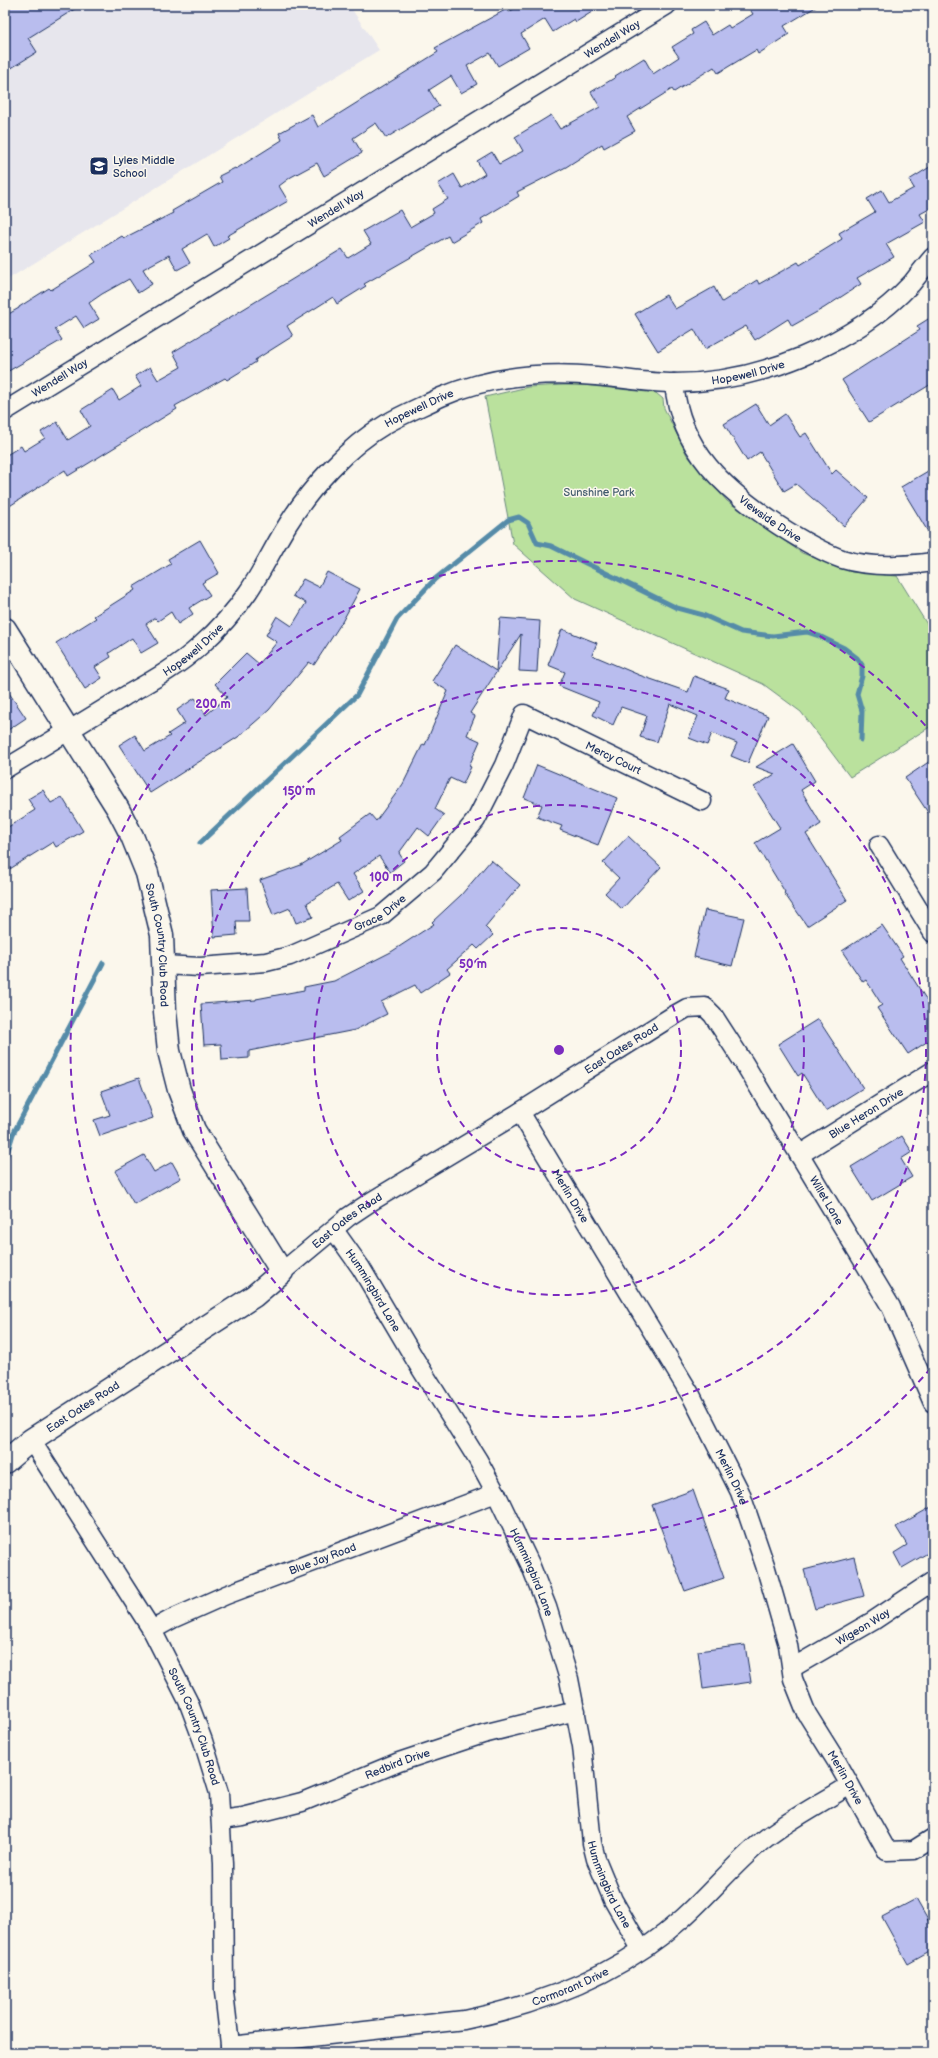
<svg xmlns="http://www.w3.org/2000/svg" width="938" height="2058" viewBox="0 0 938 2058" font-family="'Balsamiq Sans',sans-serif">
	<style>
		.built { fill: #e7e6ed }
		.green { fill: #bae19d; stroke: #6a887e }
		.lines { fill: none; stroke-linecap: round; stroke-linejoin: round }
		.stream { stroke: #558ba8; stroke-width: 5 }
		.building { fill: #b9bdee; stroke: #1b2f5e }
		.minor-casing { stroke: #1b2f5e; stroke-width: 21 }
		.tertiary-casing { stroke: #1b2f5e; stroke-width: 25 }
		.minor { stroke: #fbf7ec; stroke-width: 18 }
		.tertiary { stroke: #fbf7ec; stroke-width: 22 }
		.ring { fill: none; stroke: #7b2cbf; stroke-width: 2; stroke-dasharray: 7 5 }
		.labels { text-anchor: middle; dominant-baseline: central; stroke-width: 3; stroke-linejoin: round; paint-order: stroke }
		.street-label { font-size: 11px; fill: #1b2f5e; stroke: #fbf7ec }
		.poi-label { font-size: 11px; fill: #1b2f5e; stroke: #fbf7ec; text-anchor: start }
		.park-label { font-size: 11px; fill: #435c6e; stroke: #fbf7ec }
		.centre { fill: #7b2cbf; stroke: #fbf7ec; stroke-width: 2 }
		.ring-label { font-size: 12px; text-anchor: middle; font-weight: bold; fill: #7b2cbf; stroke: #fbf7ec; stroke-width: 3; stroke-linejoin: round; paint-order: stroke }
	</style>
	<rect width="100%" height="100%" fill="#fbf7ec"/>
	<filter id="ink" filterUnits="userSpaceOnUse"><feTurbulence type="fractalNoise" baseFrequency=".025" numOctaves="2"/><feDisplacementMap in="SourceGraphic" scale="8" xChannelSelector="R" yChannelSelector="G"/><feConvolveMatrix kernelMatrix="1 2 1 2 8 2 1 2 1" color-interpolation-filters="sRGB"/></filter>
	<g filter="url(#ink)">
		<polygon class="built" points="5,5 349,5 379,50 5,281"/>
		<polygon class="green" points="563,385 583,385 656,393 663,399 664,408 687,455 727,501 802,553 852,572 897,576 933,634 933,725 850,777 801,712 763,684 575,599 513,544 485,397 528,387"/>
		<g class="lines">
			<g class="stream">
				<polyline points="200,843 357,695 397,619 435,579 508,520 519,517 528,523 537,543 551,546 677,608 703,615 741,632 773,636 807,632 819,636 844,648 857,658 862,665 862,676 857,694 862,711 861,740"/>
				<polyline points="5,1160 13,1134 103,963"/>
			</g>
		</g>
		<g class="building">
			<polygon points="5,5 81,5 28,38 37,52 5,72"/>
			<polygon points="520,5 603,5 576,22 574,19 553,32 545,19 521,34 529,48 498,66 490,53 467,66 477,84 461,93 451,76 429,90 439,106 386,138 376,123 353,138 362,153 324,176 317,163 291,177 279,186 288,201 227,236 229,238 214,247 207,234 182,249 190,263 177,270 169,255 143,269 152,284 138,293 129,279 102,294 89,303 99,319 84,328 76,316 55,329 62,340 5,373 5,316 19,308 19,307 49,288 51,290 96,262 91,255 122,236 124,238 173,213 172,211 222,182 219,176 235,168 236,169 282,140 279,133 312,115 318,127 438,52 435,48 507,9 509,12"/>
			<polygon points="747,5 819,5 784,26 789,34 758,54 756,50 718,73 714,67 674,92 672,89 627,117 635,131 604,148 602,144 566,167 517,192 519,196 481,219 483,223 451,242 448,236 364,284 366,286 337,304 333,297 287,326 293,336 255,360 256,362 227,380 225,378 175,406 177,409 68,476 65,470 5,509 5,456 21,446 24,451 45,438 41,432 57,422 68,440 90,426 81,410 113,390 119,400 141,386 135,376 150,367 158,380 181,367 173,352 342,249 348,258 371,244 363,231 400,210 410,227 434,213 432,209 448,199 438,184 454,174 462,188 485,174 477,161 492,152 499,164 523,151 515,137 551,115 560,129 600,107 591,92 616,77 615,76 644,58 653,74 679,57 672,47 693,34 691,30 704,22 712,35 728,25 730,28 753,14"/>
			<polygon points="933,165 933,207 920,214 925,222 886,244 894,257 857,278 861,284 824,308 792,326 788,319 755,340 746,326 705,349 694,329 658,351 635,314 666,295 675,309 714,287 722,302 757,280 759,284 798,262 800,265 842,239 839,233 875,212 867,199 882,190 889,202 914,188 909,180"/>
			<polygon points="933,316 933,383 869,422 842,380 920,330 917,326"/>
			<polygon points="756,404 769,425 785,414 800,437 806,433 832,474 836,470 868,498 844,526 796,484 784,491 760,452 747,461 724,424"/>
			<polygon points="933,468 933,540 901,487"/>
			<polygon points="200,540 219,573 202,583 210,595 189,608 193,614 178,624 171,612 158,621 155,618 146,624 158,643 141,653 132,638 109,653 111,657 95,667 102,678 85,689 56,643 96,618 94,616 135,590 133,587 171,564 168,559"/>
			<polygon points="327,572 360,589 342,622 314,665 309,662 269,710 238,737 150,793 119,745 135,735 145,751 170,736 168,734 185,723 177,710 195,698 206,715 227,697 215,684 246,653 259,664 277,642 266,635 277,616 292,626 306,603 293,596 303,579 319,587"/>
			<polygon points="500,618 540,621 537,672 519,671 521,634 470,713 475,716 467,735 480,741 469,766 471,767 463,784 450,778 435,809 444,815 429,836 418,827 399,853 404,861 390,872 379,856 353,874 364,891 348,901 337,884 307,903 313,917 296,923 290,908 273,915 260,880 301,865 342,840 340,836 370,814 376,821 403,784 423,744 425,745 448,691 432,681 455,645 496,671"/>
			<polygon points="562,629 597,643 592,655 639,675 688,692 694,676 729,689 725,698 768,716 748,763 731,756 737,743 712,733 707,745 689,738 698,716 670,704 657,742 640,737 647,716 621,707 613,725 593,715 599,702 559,686 565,672 548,665"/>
			<polygon points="5,687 26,718 5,732"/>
			<polygon points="793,744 815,781 801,790 821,824 806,834 847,900 807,926 784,893 785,892 755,843 780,828 754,787 775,774 756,767"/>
			<polygon points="933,759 933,820 905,778"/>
			<polygon points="537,765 617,798 598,845 560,830 562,826 537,817 542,805 524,798"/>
			<polygon points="43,790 51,803 62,797 83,831 56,847 53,842 5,872 5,829 35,810 28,799"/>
			<polygon points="628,836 661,867 622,909 605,893 619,878 603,863"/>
			<polygon points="491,860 520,885 485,927 493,935 478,949 474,945 447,969 450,973 420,993 415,985 381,1002 387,1014 355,1030 249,1051 249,1058 222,1060 221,1044 204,1045 201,1004 256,1000 256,999 304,990 304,987 334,981 391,952 434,924 432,922 461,895"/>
			<polygon points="247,888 249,921 236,921 237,935 214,937 211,890"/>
			<polygon points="705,910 744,918 732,966 694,957"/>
			<polygon points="882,925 903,956 900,958 933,1010 933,1038 908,1054 877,1008 882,1005 866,980 863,982 842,951"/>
			<polygon points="818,1019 863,1088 826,1111 802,1073 798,1076 778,1044"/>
			<polygon points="139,1078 153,1118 100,1136 94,1120 110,1115 101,1091"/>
			<polygon points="902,1136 912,1152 901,1159 912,1177 872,1201 851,1167"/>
			<polygon points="144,1155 154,1172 172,1162 181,1178 134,1204 115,1171"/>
			<polygon points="693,1490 724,1578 685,1591 652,1505"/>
			<polygon points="933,1506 933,1550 902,1568 894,1553 907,1545 896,1527"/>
			<polygon points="854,1557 864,1596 815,1609 804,1570"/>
			<polygon points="745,1645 751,1682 703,1689 698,1651"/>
			<polygon points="916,1899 933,1929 933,1950 908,1964 882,1917"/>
		</g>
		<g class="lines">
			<g class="minor-casing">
				<g id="minor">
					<path id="s1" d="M674,383C680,450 725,490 778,525C798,538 819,551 842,559C871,568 904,566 933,562"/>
					<path id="s2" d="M5,411L667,5"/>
					<path id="s3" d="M5,769C45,745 85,721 125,696C151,681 177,667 200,646C217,631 235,611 248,592C263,570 274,546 288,524C311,487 348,446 386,424C403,414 423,406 441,397C490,376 543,371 596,376C622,378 648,383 674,383C758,383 854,345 912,283C919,274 926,265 933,257"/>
					<polyline points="879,845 933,933"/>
					<path id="s4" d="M163,965L200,967L266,962L290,956L381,916L433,872L476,820L504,765L524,714L702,801"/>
					<path id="s5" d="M520,1112L692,1397L740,1492L765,1565L788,1645L793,1679L807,1714L837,1762L887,1851L914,1850L933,1838"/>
					<path id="s6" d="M799,1155L933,1071"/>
					<path id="s7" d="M334,1230L361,1268L416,1361L478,1460L496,1493L530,1564L547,1607L569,1679L582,1746L592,1843L596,1859L613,1900L641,1949"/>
					<path id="s8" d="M282,1272L348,1217L372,1201L520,1112L671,1017L687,1008L705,1007L713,1015L744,1063L891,1307L933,1403"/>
					<path id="s9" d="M31,1440L152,1630L188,1701L203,1741L219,1793L223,1864L224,1992L231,2053"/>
					<path id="s10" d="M152,1630L172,1619L226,1595L496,1493"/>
					<path id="s11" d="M792,1668L873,1621L933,1581"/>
					<path id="s12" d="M221,1820L243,1817L302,1802L399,1762L483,1734L576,1711"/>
					<path id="s13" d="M230,2046L464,2020C543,2004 622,1973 683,1918C710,1894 733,1865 761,1842C788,1820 820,1804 850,1785"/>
				</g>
			</g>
			<g class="tertiary-casing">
				<g id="tertiary">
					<path id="s14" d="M5,629L118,809L132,836L147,873L162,935L165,1012L169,1051L179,1090L194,1130L282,1272L254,1296L31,1440L5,1462"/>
				</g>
			</g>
			<use href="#minor" class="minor"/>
			<use href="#tertiary" class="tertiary"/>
		</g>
	</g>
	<g class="ring">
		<circle cx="559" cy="1050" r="122"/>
		<circle cx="559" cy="1050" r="245"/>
		<circle cx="559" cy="1050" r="367"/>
		<path d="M931 1368A489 489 0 1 1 931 732"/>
	</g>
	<defs>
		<g id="school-square" transform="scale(1)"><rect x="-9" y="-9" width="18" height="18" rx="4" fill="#1b2f5e" stroke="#fbf7ec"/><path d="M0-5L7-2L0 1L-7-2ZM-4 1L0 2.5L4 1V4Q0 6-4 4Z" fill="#fff"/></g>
	</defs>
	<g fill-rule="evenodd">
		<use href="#school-square" x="99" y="166"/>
	</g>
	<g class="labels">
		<g class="street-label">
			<text stroke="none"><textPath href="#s2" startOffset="712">Wendell Way</textPath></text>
			<text stroke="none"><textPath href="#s2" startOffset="388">Wendell Way</textPath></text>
			<text stroke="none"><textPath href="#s3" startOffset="896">Hopewell Drive</textPath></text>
			<text stroke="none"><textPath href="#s2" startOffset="64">Wendell Way</textPath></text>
			<text stroke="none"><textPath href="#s3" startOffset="560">Hopewell Drive</textPath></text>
			<text stroke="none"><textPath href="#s1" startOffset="173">Viewside Drive</textPath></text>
			<text stroke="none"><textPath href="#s3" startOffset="223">Hopewell Drive</textPath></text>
			<text stroke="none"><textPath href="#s4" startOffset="579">Mercy Court</textPath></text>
			<text stroke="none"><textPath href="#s4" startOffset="228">Grace Drive</textPath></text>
			<text stroke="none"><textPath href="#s14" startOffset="356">South Country Club Road</textPath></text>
			<text stroke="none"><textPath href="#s8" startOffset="407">East Oates Road</textPath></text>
			<text stroke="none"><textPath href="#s6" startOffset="79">Blue Heron Drive</textPath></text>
			<text stroke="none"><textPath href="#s5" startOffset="98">Merlin Drive</textPath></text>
			<text stroke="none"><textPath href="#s8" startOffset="731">Willet Lane</textPath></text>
			<text stroke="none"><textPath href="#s8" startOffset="83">East Oates Road</textPath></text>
			<text stroke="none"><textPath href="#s7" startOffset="72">Hummingbird Lane</textPath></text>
			<text transform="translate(83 1407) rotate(-33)">East Oates Road</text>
			<text stroke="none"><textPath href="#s5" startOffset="422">Merlin Drive</textPath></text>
			<text stroke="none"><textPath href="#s10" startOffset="185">Blue Jay Road</textPath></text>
			<text stroke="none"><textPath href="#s7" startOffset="396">Hummingbird Lane</textPath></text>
			<text stroke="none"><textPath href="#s11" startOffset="82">Wigeon Way</textPath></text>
			<text stroke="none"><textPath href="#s9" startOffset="331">South Country Club Road</textPath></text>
			<text stroke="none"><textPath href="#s12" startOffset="186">Redbird Drive</textPath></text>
			<text stroke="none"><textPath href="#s5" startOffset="746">Merlin Drive</textPath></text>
			<text stroke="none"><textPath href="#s7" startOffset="720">Hummingbird Lane</textPath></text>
			<text stroke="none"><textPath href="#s13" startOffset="347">Cormorant Drive</textPath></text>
		</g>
		<g class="poi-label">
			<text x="113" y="160">Lyles Middle<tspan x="113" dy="13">School</tspan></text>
		</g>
		<g class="park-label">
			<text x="599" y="492">Sunshine Park</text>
		</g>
	</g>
	<circle cx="559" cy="1050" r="6" class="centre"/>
	<g class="ring-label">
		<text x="213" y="708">200 m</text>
		<text x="299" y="795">150 m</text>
		<text x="386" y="881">100 m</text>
		<text x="473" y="968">50 m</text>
	</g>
	<rect width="938" height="2058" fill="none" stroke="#fbf7ec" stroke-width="20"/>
	<rect x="10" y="10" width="918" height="2038" fill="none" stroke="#1b2f5e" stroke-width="1.5" filter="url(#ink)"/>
</svg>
